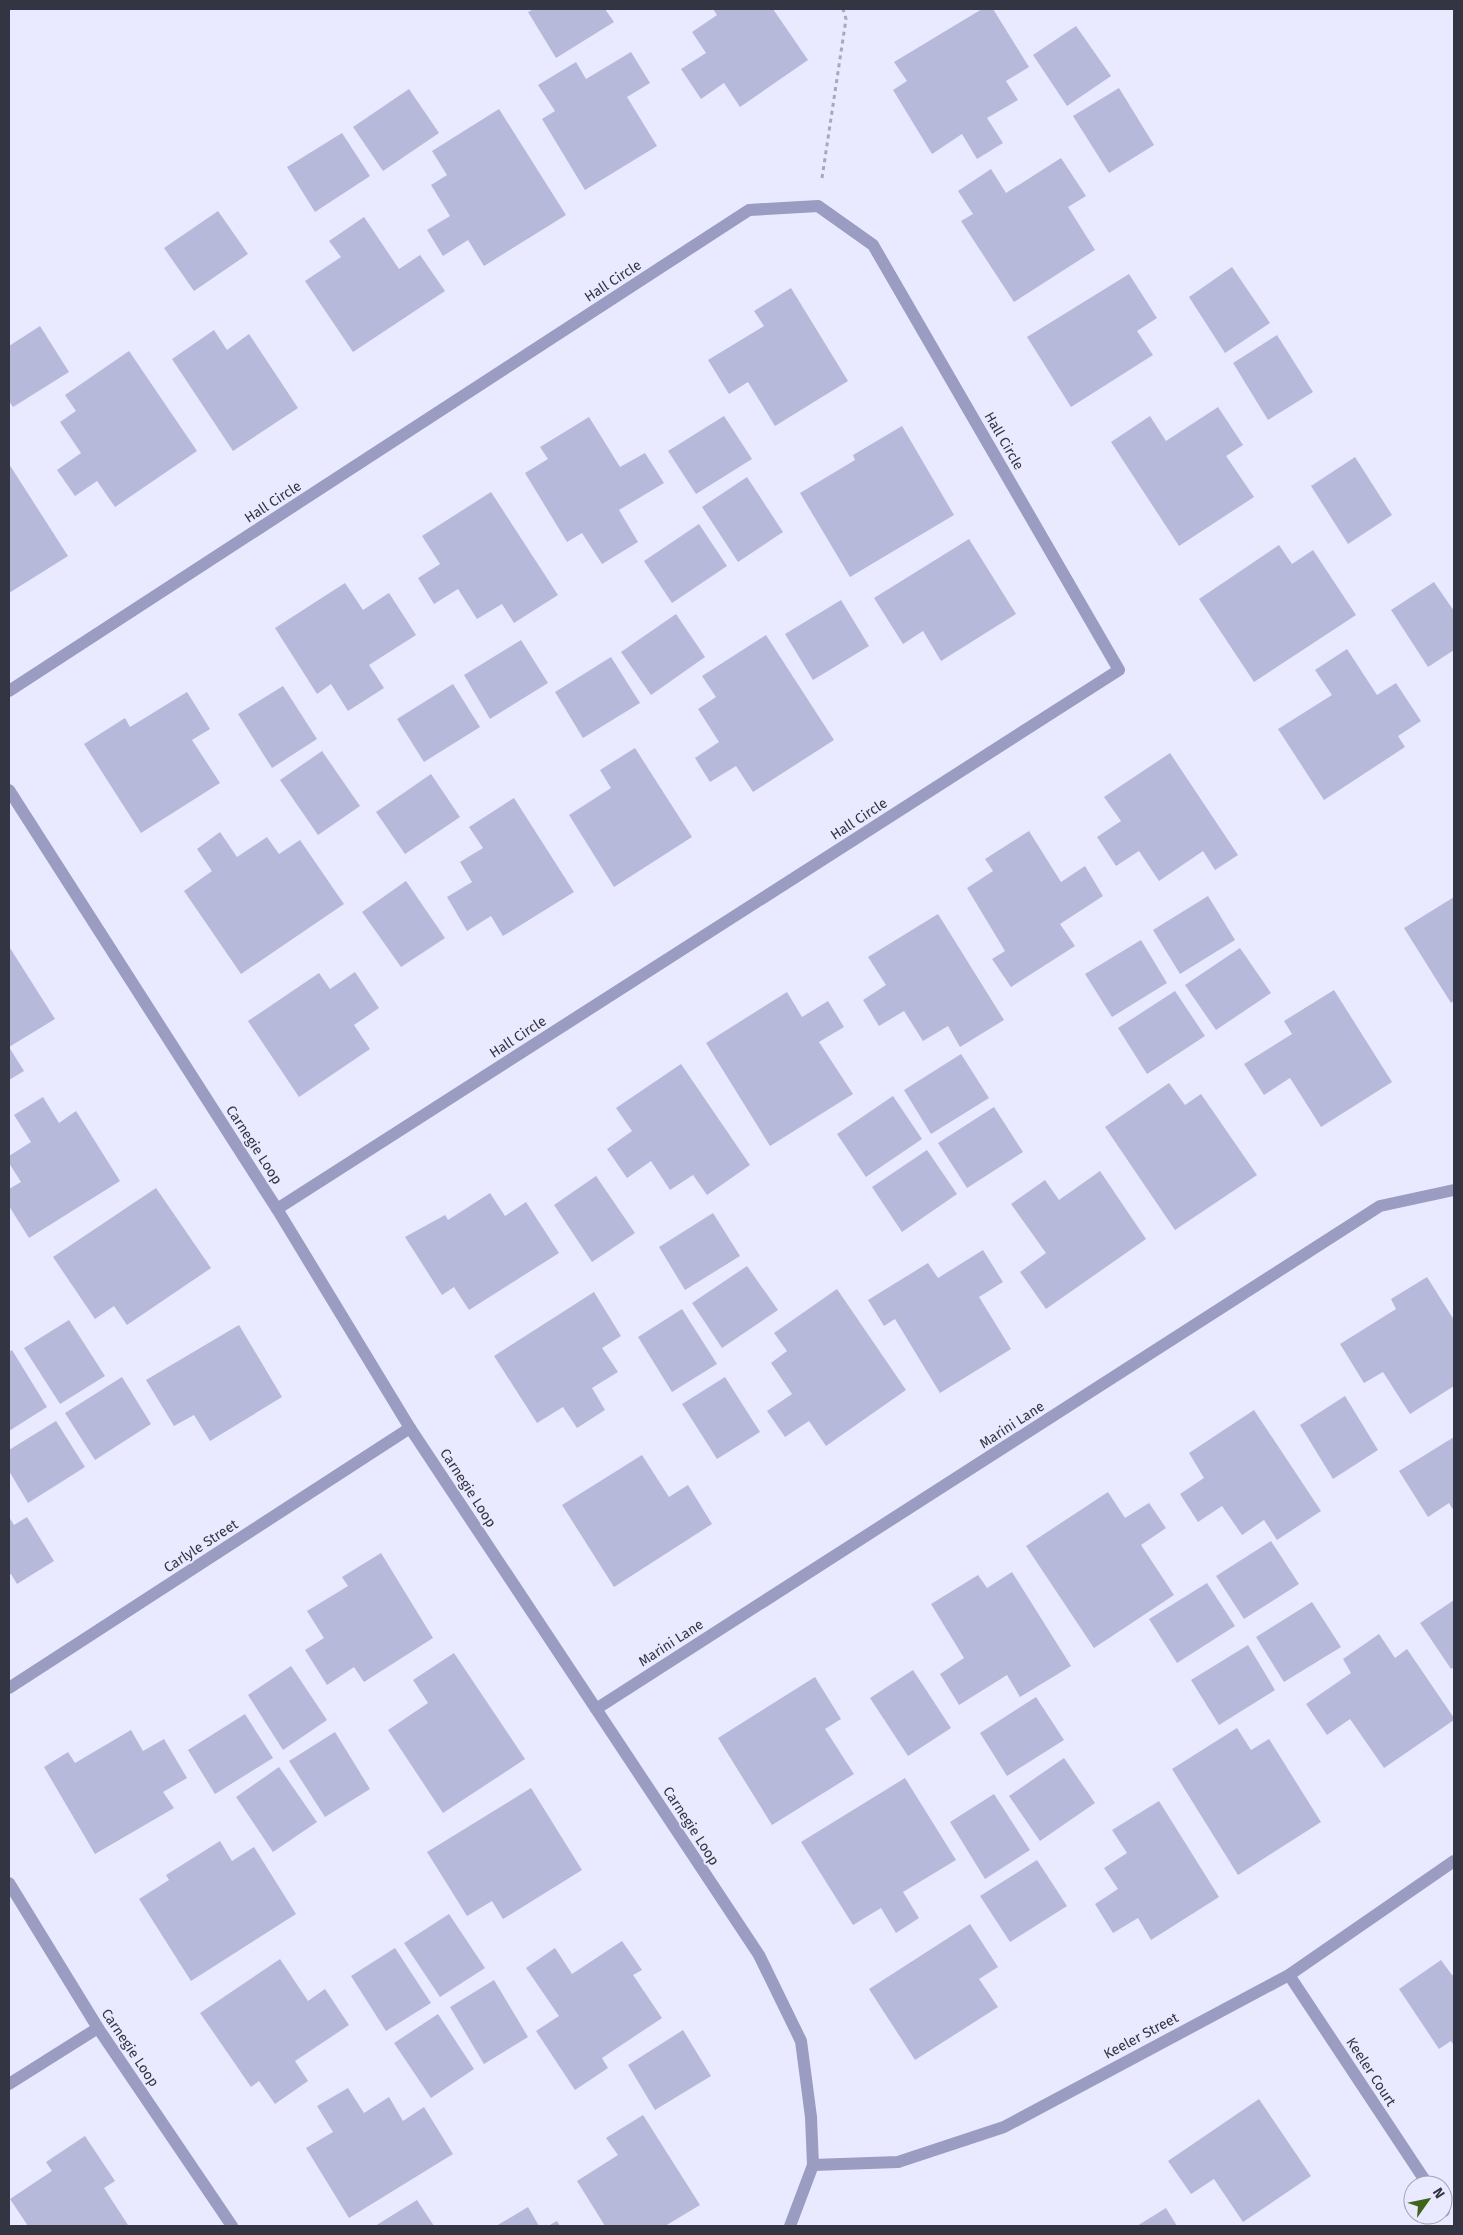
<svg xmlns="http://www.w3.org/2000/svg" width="1463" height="2235" viewBox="0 0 1463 2235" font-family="'Fira Sans',sans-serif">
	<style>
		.building { fill: #b7b9da }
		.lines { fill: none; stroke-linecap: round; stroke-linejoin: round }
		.path { stroke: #a7a8ba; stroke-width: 3; stroke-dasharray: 4 4; stroke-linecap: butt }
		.street { stroke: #9a9cc2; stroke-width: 12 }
		.labels { text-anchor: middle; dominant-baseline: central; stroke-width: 4; stroke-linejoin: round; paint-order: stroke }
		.street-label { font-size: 14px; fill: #343542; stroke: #e9eaff }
	</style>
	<rect width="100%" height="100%" fill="#e9eaff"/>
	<g class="building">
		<polygon points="534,9 605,9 614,22 556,58 528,12"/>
		<polygon points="713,9 773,9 808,60 740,107 724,83 701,99 681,69 706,53 692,32 717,15"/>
		<polygon points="982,9 993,9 1029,67 1006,81 1018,100 987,118 1003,143 977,159 962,134 932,154 893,90 907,81 894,62"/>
		<polygon points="1076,26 1111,76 1067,106 1033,55"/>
		<polygon points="631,52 650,83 627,97 657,146 585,190 542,119 555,111 538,85 576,62 586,79"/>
		<polygon points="1119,88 1154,145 1109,173 1073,116"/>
		<polygon points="409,89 439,133 383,171 353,127"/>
		<polygon points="499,109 566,215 484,266 468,240 443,256 427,230 450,216 431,185 447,175 432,151"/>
		<polygon points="342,133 370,176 315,212 287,167"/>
		<polygon points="1061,158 1086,196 1068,207 1095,250 1014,302 961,221 973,214 958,191 991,169 1006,193"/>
		<polygon points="218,211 248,254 194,291 164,248"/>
		<polygon points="364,217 399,269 420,255 445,291 353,352 305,281 341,257 329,241"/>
		<polygon points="1232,267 1270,323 1225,353 1189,297"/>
		<polygon points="1129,274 1157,318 1137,331 1153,355 1071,407 1027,337"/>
		<polygon points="791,288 848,381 775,426 748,382 729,394 708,360 764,326 754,311"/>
		<polygon points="40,326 69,372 13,407 9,401 9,346"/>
		<polygon points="214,330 227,350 249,334 298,408 233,451 172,359"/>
		<polygon points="1277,335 1313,392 1268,420 1233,363"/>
		<polygon points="129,351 197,451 115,507 97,481 75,496 57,470 81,453 60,422 76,411 65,395"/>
		<polygon points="1218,407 1243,445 1226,456 1254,497 1179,546 1111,442 1150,416 1166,441"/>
		<polygon points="724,416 752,459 696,494 668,451"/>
		<polygon points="589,417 620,467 645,453 664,483 619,510 638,542 602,564 582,533 567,542 525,473 548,459 540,447"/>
		<polygon points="902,426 954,515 850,577 800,493 855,460 853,455"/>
		<polygon points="1355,457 1392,515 1348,544 1311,486"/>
		<polygon points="9,464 68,556 9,593"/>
		<polygon points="747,477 783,532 738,562 702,507"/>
		<polygon points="491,492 558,595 514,623 502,604 477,619 458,589 434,604 418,578 440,564 422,536"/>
		<polygon points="699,524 727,566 672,603 644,561"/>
		<polygon points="969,539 1016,614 941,661 923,631 903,644 874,598"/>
		<polygon points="1279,545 1292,564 1313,550 1356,615 1254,682 1199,599"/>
		<polygon points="1434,582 1454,611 1454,650 1428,667 1391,610"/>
		<polygon points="345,583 363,610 389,593 416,635 369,665 384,688 348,711 331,684 317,694 275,628"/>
		<polygon points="841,600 869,646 813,680 785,634"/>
		<polygon points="676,614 705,657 651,695 621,652"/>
		<polygon points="766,635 834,740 753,792 736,766 710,782 695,758 719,742 698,709 716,697 702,676"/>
		<polygon points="521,640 548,683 490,719 464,675"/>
		<polygon points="1347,649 1377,695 1396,683 1421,721 1398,736 1405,747 1324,800 1278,729 1332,695 1315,670"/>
		<polygon points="611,657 640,703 583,738 555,692"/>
		<polygon points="453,684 480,727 424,762 397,719"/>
		<polygon points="283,686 317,739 272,768 238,714"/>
		<polygon points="187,692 210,729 192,740 220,783 141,833 84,744 125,718 130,727"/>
		<polygon points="635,748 692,837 614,887 569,815 611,788 600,770"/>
		<polygon points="322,751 360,806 318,835 280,780"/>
		<polygon points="1170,753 1238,855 1215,870 1203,851 1159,881 1139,851 1116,866 1097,837 1121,821 1104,797"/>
		<polygon points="431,774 460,817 405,854 376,812"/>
		<polygon points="514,798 574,892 503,936 491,916 467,931 447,897 472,882 460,862 483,848 469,827"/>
		<polygon points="1029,831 1061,882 1085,866 1103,896 1060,924 1075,946 1011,987 992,959 1005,951 967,888 993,871 985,859"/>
		<polygon points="220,832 237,857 267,837 279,854 300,840 344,904 241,974 184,891 212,871 197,849"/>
		<polygon points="406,881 445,938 401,967 362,912"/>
		<polygon points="1208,896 1235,940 1180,974 1153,930"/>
		<polygon points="1454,897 1454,1001 1451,1003 1404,928"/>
		<polygon points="938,914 1004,1020 960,1047 948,1026 923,1041 904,1011 879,1026 863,1000 886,985 868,957"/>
		<polygon points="1141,940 1167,983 1112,1017 1085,974"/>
		<polygon points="10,948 55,1019 9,1047 24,1071 9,1080"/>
		<polygon points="1240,948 1271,993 1216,1030 1185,985"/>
		<polygon points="355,972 379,1008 354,1025 370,1049 299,1097 248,1021 319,973 330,989"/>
		<polygon points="1334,990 1392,1082 1321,1127 1290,1078 1264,1095 1244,1064 1292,1034 1284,1021"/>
		<polygon points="1175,991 1205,1036 1147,1074 1118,1028"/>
		<polygon points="787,992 802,1017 828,1001 844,1027 819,1042 853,1094 770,1146 706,1043"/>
		<polygon points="961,1054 989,1098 931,1134 904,1090"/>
		<polygon points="681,1064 750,1165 707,1195 693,1175 670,1190 651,1161 627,1178 607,1149 632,1131 616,1108"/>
		<polygon points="1169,1083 1185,1105 1201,1094 1257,1175 1175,1230 1105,1127"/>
		<polygon points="893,1096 922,1139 866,1177 837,1134"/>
		<polygon points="43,1097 59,1123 76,1111 120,1181 29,1238 9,1206 9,1189 21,1182 9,1163 9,1156 31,1142 14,1115"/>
		<polygon points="994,1107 1023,1152 967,1188 938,1143"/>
		<polygon points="927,1150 957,1194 902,1232 872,1187"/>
		<polygon points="1100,1171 1146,1239 1046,1309 1020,1272 1046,1253 1011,1204 1045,1180 1059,1200"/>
		<polygon points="596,1176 635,1233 592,1262 554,1205"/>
		<polygon points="156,1188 211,1268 127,1325 114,1306 95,1319 53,1257"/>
		<polygon points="490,1193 505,1216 526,1202 559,1253 469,1310 454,1287 442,1295 405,1237 445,1215 448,1220"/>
		<polygon points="713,1213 740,1256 685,1290 659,1247"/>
		<polygon points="983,1250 1003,1282 979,1297 1011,1349 940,1393 895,1319 884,1326 868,1300 928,1263 938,1278"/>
		<polygon points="747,1266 778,1310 722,1348 692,1303"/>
		<polygon points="1427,1277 1454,1320 1454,1386 1410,1414 1383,1372 1364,1383 1340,1344 1396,1309 1391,1299"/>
		<polygon points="837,1289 906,1390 826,1446 809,1421 785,1437 767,1411 792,1394 771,1363 787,1351 774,1333"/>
		<polygon points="594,1292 621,1336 602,1348 618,1372 592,1388 605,1410 577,1428 563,1407 537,1423 494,1356"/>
		<polygon points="682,1309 717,1364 672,1392 638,1337"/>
		<polygon points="69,1320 105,1376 60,1404 24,1348"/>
		<polygon points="239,1325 282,1397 210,1441 194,1415 174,1426 146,1380"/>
		<polygon points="12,1350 47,1407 9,1431 9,1352"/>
		<polygon points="122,1377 151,1424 95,1460 65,1413"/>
		<polygon points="725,1377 760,1432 717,1459 682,1404"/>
		<polygon points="1345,1396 1378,1450 1333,1479 1300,1425"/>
		<polygon points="1254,1410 1321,1511 1277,1540 1264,1520 1242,1535 1222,1506 1198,1522 1180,1494 1204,1478 1189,1453"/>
		<polygon points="56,1421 85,1467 28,1503 9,1471 9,1450"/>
		<polygon points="1454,1437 1454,1511 1449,1503 1428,1517 1399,1471"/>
		<polygon points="642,1455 669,1497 688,1485 712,1524 614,1587 562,1505"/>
		<polygon points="1108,1492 1125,1518 1149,1503 1166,1528 1141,1545 1174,1595 1094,1648 1026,1546"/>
		<polygon points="9,1517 14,1525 27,1517 54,1561 17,1584 11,1574 9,1576"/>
		<polygon points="1271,1541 1299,1584 1244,1619 1216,1576"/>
		<polygon points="381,1553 433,1638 364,1682 354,1667 327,1685 305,1650 324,1638 307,1611 348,1586 342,1577"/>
		<polygon points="1012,1572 1071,1666 1020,1697 1007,1675 959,1705 940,1674 964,1658 931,1604 978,1575 987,1588"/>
		<polygon points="1207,1583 1235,1626 1177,1663 1149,1619"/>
		<polygon points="1454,1600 1454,1667 1451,1669 1420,1623"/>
		<polygon points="1312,1602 1341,1647 1284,1682 1256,1637"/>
		<polygon points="1379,1634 1395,1658 1407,1649 1454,1718 1454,1720 1384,1768 1350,1719 1327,1735 1306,1704 1351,1673 1343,1659"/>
		<polygon points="1248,1645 1275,1690 1219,1725 1191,1680"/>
		<polygon points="454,1653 525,1759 443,1813 388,1730 428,1703 413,1680"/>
		<polygon points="291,1666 327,1720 283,1750 248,1695"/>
		<polygon points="913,1670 951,1728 908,1756 870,1698"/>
		<polygon points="815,1677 841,1719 825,1729 854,1774 772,1825 718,1738"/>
		<polygon points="1036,1697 1064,1740 1007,1776 980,1733"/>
		<polygon points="245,1714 273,1758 215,1794 188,1750"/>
		<polygon points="1237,1728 1251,1750 1269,1739 1321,1822 1238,1875 1172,1769"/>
		<polygon points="131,1730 143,1751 164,1739 187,1778 163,1792 174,1808 95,1854 44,1767 68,1752 75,1763"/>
		<polygon points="335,1732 370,1789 325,1817 289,1761"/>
		<polygon points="1064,1758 1095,1803 1040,1841 1009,1796"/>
		<polygon points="279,1767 317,1822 273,1852 236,1797"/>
		<polygon points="905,1778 956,1860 903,1892 919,1918 896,1933 881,1908 853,1925 801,1842"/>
		<polygon points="531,1788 582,1870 503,1919 492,1901 467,1916 427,1852"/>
		<polygon points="994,1794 1030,1850 985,1879 950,1822"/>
		<polygon points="1159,1801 1219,1897 1151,1940 1138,1918 1113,1933 1095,1904 1118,1889 1104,1868 1127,1853 1112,1830"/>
		<polygon points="220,1841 232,1861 254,1847 296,1914 191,1981 139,1899 169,1880 166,1875"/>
		<polygon points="1037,1860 1067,1906 1010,1942 980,1896"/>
		<polygon points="449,1914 485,1968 440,1997 404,1943"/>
		<polygon points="970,1924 998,1967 979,1979 998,2007 915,2060 869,1989"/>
		<polygon points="622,1941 642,1970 633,1975 662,2018 602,2058 608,2068 575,2090 536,2031 559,2016 526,1968 555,1948 572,1974"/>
		<polygon points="395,1948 431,2003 386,2031 351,1976"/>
		<polygon points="280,1959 308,2001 325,1989 349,2025 295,2061 308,2081 275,2104 259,2081 251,2087 200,2013"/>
		<polygon points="1441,1960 1452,1975 1454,1974 1454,2046 1451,2041 1439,2049 1399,1989"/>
		<polygon points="494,1980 528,2037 484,2064 450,2007"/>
		<polygon points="438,2014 474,2069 431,2098 394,2043"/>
		<polygon points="683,2030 711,2076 655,2110 628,2065"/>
		<polygon points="348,2088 364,2113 389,2097 403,2121 424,2107 453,2154 349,2218 306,2148 333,2132 317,2106"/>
		<polygon points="1259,2099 1311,2176 1243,2222 1214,2179 1191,2194 1168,2161"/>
		<polygon points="643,2115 700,2205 665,2226 605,2226 577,2181 618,2155 606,2138"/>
		<polygon points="85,2136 115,2181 104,2188 128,2225 28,2226 10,2199 52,2171 46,2162"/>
		<polygon points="417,2200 434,2226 375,2226"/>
		<polygon points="528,2207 539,2226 496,2226"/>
		<polygon points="1166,2208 1177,2226 1137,2226"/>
		<polygon points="557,2221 560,2226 548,2226"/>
	</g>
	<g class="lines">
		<polyline class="path" points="822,178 846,19 843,9"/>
		<g class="street">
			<polyline points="9,691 749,210 818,206 873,245 1119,670 277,1209"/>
			<polyline points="9,790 277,1209 410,1428 759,1955 801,2041 811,2117 813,2165 790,2226"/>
			<polyline points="9,1688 410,1428"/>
			<polyline points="596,1709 1380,1206 1454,1190"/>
			<polyline points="9,1883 98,2028 232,2226"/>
			<polyline points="1289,1975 1428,2185"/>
			<polyline points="9,2084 98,2028"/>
			<polyline points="813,2165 898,2162 1004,2127 1289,1975 1454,1861"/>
			<polyline points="1443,2208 1444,2211"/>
		</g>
	</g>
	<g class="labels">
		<g class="street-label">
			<text transform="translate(613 281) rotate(-33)">Hall Circle</text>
			<text transform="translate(1004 441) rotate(60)">Hall Circle</text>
			<text transform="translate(273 502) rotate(-33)">Hall Circle</text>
			<text transform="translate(859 819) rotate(-33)">Hall Circle</text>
			<text transform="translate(518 1037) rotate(-33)">Hall Circle</text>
			<text transform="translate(254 1145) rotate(57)">Carnegie Loop</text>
			<text transform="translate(1012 1425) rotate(-33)">Marini Lane</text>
			<text transform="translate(468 1488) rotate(57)">Carnegie Loop</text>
			<text transform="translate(201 1546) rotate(-33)">Carlyle Street</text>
			<text transform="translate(671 1643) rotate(-33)">Marini Lane</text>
			<text transform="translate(691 1826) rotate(57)">Carnegie Loop</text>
			<text transform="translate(1141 2036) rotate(-28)">Keeler Street</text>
			<text transform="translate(130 2048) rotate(56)">Carnegie Loop</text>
			<text transform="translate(1371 2072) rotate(57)">Keeler Court</text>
		</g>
	</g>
	<rect width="1463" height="2235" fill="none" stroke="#343542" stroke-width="20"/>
	<g transform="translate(1428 2200) rotate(57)"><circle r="24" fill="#e9eaff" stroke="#a1a2b3"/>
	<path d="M0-4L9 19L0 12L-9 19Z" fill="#41641d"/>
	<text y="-8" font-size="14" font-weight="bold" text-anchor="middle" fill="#343542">N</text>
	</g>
</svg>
